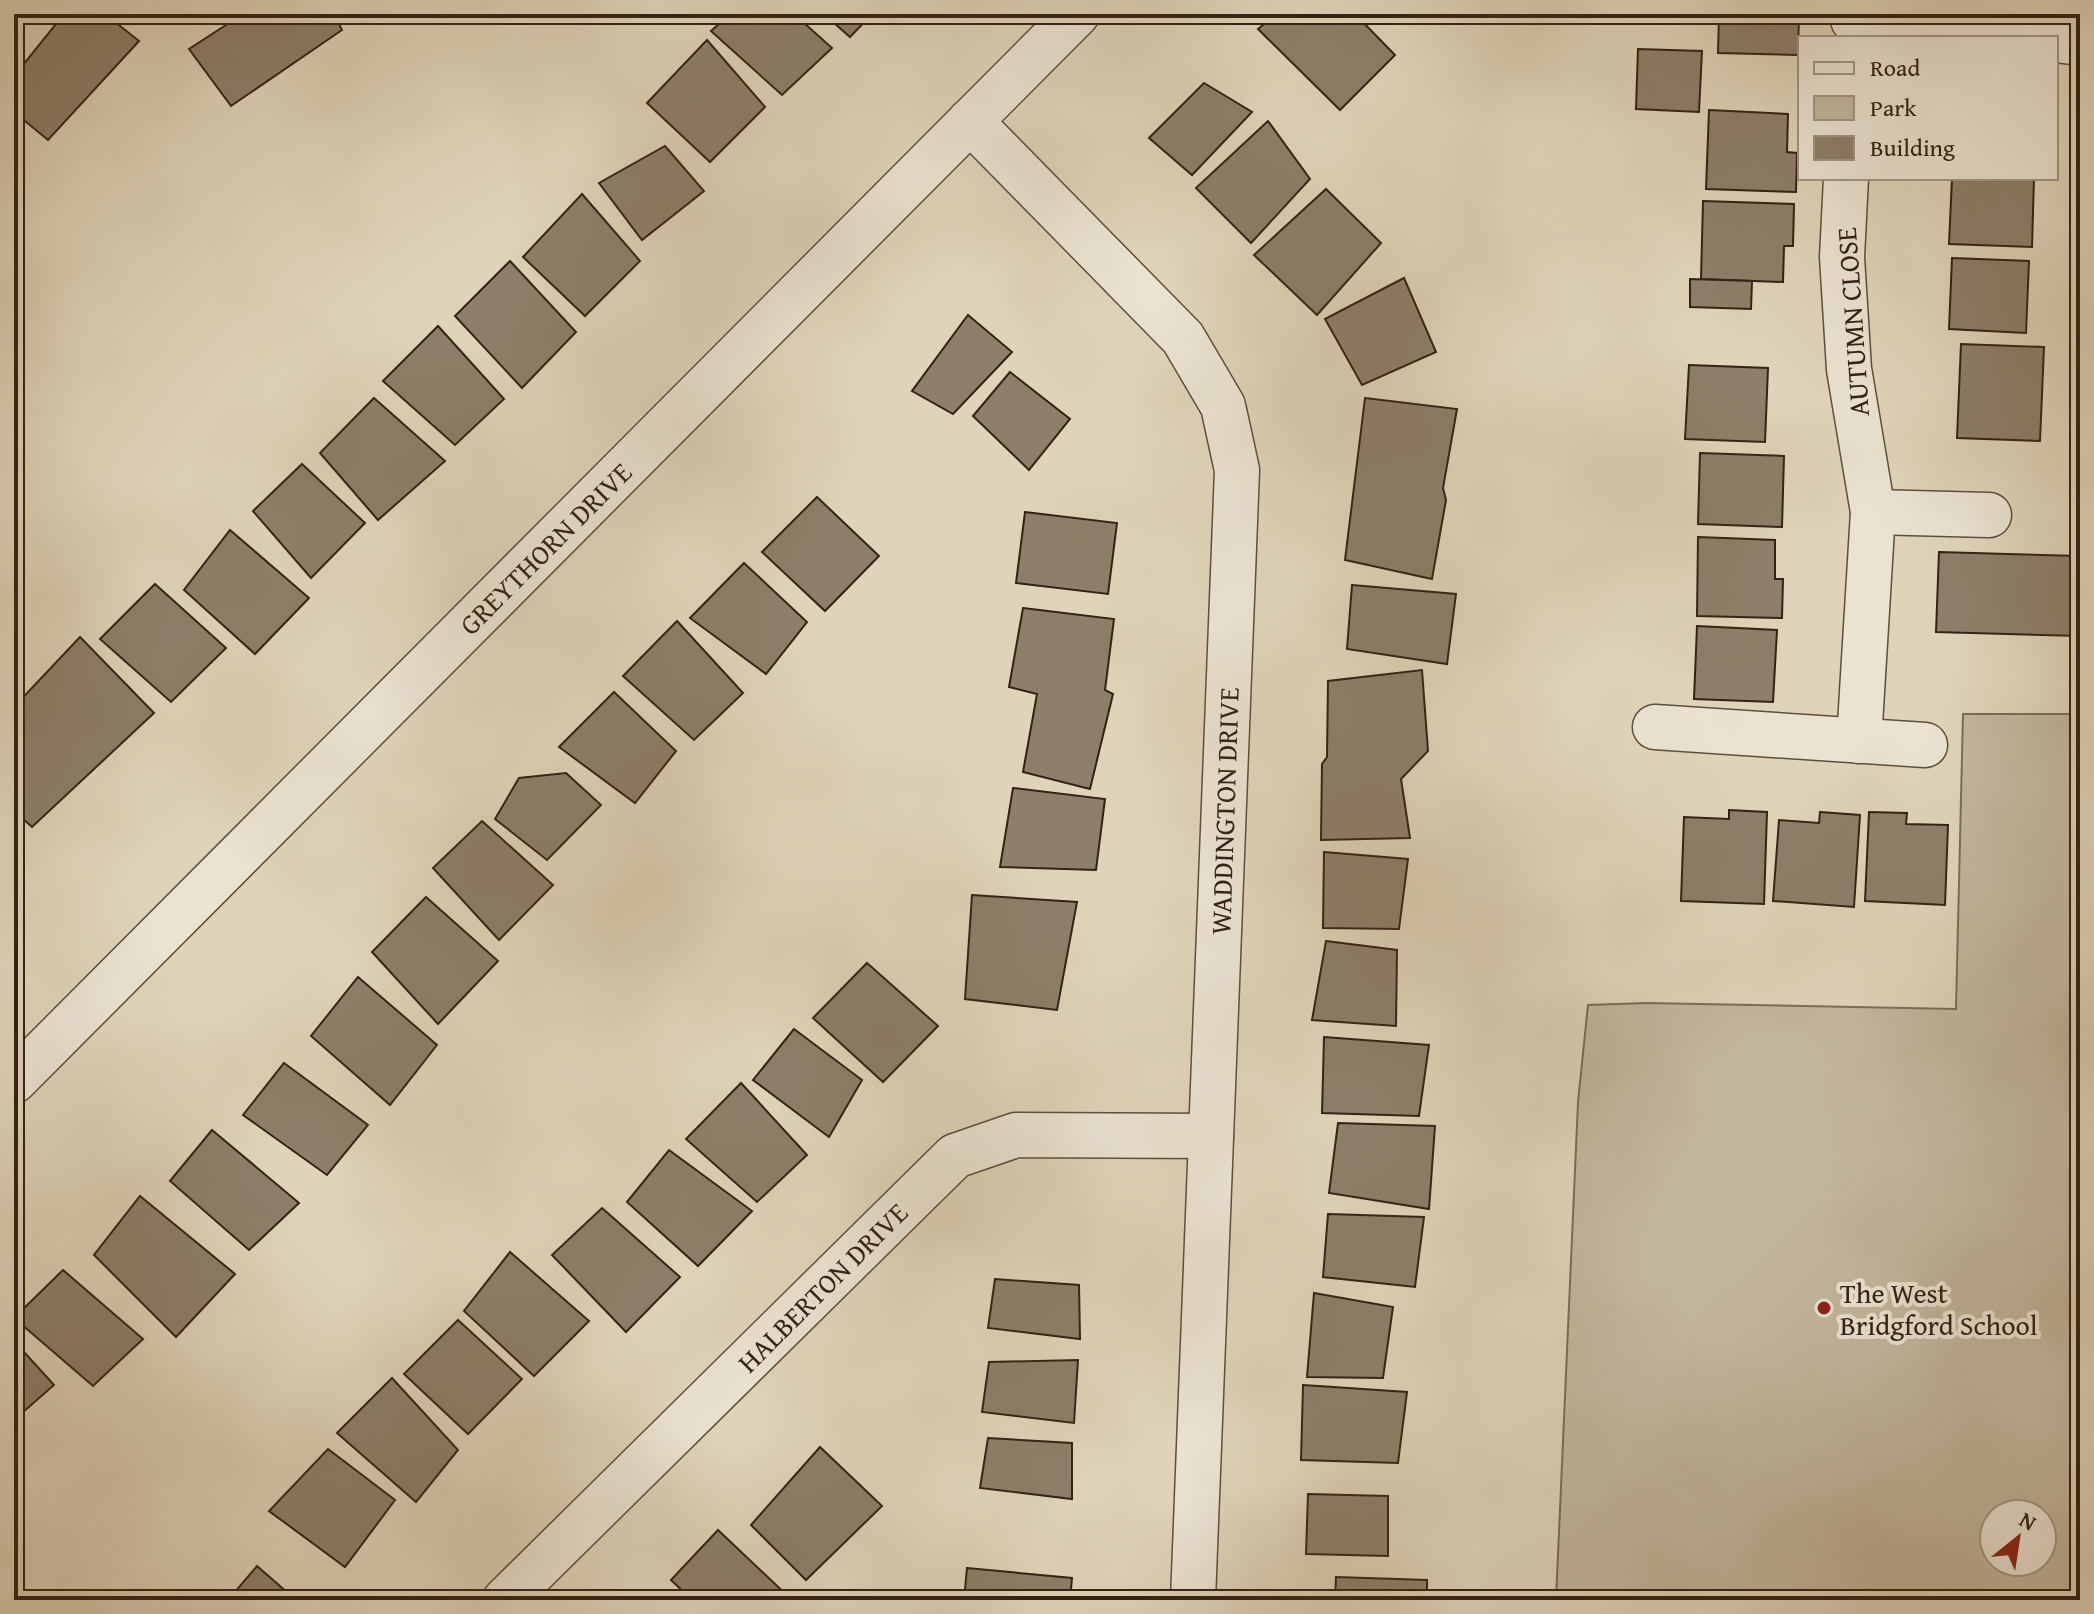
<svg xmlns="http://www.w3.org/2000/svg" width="2094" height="1614" viewBox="0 0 2094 1614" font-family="'Gentium Book Plus',serif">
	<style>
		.green { fill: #c2b69d; stroke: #7b6c59; stroke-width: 2; fill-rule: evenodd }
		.building { fill: #8d7f6a; stroke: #342215; stroke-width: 2 }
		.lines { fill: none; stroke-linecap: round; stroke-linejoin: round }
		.minor-casing { stroke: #5f4e3e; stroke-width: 47 }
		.minor { stroke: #eae3d2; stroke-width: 44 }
		.poi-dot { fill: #8f2418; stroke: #eae3d2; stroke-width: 3 }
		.labels { text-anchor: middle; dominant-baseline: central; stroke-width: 8; stroke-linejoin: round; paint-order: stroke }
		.street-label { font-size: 28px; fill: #342215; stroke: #eae3d2 }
		.poi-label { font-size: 28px; fill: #342215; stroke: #eae3d2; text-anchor: start }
	</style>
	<rect width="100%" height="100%" fill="#dfd4b9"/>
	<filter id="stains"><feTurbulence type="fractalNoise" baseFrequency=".0025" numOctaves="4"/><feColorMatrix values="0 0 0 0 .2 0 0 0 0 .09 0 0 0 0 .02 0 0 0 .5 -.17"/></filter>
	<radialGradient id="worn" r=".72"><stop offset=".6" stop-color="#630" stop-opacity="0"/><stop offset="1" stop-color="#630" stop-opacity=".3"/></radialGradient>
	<path class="green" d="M1963,714H2080V1600H1556L1578,1102L1588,1005L1646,1003L1956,1009ZM1994,1514H2042V1562H1994Z"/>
	<g class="building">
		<polygon points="64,14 105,14 139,41 48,140 14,112 14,76"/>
		<polygon points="243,14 334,14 342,30 231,106 189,49"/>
		<polygon points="730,14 794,14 832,48 782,95 711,31"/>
		<polygon points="824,14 872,14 850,37"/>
		<polygon points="1276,14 1355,14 1395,55 1340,110 1258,29"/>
		<polygon points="1719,14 1799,14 1798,55 1718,53"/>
		<polygon points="707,40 765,107 710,162 647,103"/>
		<polygon points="1638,49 1702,51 1699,112 1636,109"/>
		<polygon points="1204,83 1252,112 1192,175 1149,138"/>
		<polygon points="1709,110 1788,114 1787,152 1797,153 1796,192 1706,189"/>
		<polygon points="1268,121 1310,179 1251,243 1196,188"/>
		<polygon points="665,146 704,191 642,240 599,183"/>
		<polygon points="1952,178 2034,178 2032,247 1949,244"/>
		<polygon points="1326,189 1381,243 1317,315 1254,255"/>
		<polygon points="582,194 640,261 585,316 523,257"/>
		<polygon points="1703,201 1794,204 1793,246 1784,246 1783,282 1701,279"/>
		<polygon points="1952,258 2029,261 2026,333 1949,329"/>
		<polygon points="510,261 576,332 522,388 455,316"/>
		<polygon points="1404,278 1436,352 1362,385 1325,319"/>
		<polygon points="1690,279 1752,281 1751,309 1690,307"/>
		<polygon points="968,315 1012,352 953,414 912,391"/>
		<polygon points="438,326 504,399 455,445 383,381"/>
		<polygon points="1961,344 2044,347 2040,441 1957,438"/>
		<polygon points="1689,365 1768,368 1765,442 1685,439"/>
		<polygon points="1010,372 1070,419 1029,470 973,416"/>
		<polygon points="374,398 445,461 378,520 320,453"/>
		<polygon points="1365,398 1457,409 1443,488 1446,500 1432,579 1345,560"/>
		<polygon points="1700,453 1784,456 1782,527 1698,524"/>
		<polygon points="302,464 365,523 311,578 253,511"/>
		<polygon points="817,497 879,556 825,611 762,552"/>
		<polygon points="1025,512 1117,523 1108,594 1016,583"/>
		<polygon points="230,530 309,598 255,654 184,590"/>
		<polygon points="1698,537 1775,540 1775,579 1783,579 1782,618 1697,616"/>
		<polygon points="1939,552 2080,556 2080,636 1936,632"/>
		<polygon points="744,563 807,622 766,674 690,618"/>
		<polygon points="155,584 226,648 171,702 100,639"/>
		<polygon points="1352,585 1456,594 1447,664 1347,649"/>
		<polygon points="1023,608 1114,619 1105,690 1113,694 1090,789 1023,772 1037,694 1009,687"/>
		<polygon points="677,621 743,693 694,740 623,676"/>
		<polygon points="1697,626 1777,630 1773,702 1694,699"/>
		<polygon points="80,637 154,713 32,827 14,811 14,707"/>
		<polygon points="1422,670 1428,751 1401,779 1410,838 1321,840 1322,764 1327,757 1328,681"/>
		<polygon points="614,692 676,751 635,803 559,747"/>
		<polygon points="566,773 601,805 547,860 495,819 519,778"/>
		<polygon points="1013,788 1105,799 1096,870 1000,867"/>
		<polygon points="1729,810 1767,812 1764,904 1681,901 1684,817 1729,819"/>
		<polygon points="1820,812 1860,815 1854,907 1773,901 1779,820 1819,823"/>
		<polygon points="1869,812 1907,813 1906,824 1948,825 1945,905 1865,901"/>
		<polygon points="482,821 553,885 499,940 433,868"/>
		<polygon points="1324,852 1408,859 1399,929 1323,928"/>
		<polygon points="972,895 1077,902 1057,1010 965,999"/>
		<polygon points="426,897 498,961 438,1024 372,952"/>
		<polygon points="1326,941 1397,950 1396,1026 1312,1020"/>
		<polygon points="867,963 938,1026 883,1082 813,1018"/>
		<polygon points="358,977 437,1045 390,1105 311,1036"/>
		<polygon points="794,1029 862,1080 829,1137 753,1080"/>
		<polygon points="1324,1037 1429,1045 1419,1116 1322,1113"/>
		<polygon points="284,1063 368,1125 327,1175 243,1115"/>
		<polygon points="741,1083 807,1155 757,1202 686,1139"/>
		<polygon points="1338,1123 1435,1126 1429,1209 1329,1193"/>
		<polygon points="212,1130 299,1203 249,1250 170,1181"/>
		<polygon points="669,1150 752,1211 698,1266 627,1202"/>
		<polygon points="140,1196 235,1274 176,1337 94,1255"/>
		<polygon points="602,1208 680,1277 626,1332 552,1255"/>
		<polygon points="1328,1214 1424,1217 1415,1287 1323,1277"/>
		<polygon points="510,1252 589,1321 534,1376 464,1311"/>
		<polygon points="63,1270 143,1339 93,1386 14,1318"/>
		<polygon points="995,1279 1079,1285 1080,1339 988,1328"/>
		<polygon points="1314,1293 1393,1307 1383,1378 1307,1377"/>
		<polygon points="458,1320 522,1379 468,1434 404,1374"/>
		<polygon points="14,1341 54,1385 14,1420"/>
		<polygon points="1078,1360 1074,1423 982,1412 989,1362"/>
		<polygon points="392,1378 458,1450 416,1502 337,1433"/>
		<polygon points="1303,1385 1407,1392 1398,1463 1301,1460"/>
		<polygon points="988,1438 1072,1443 1072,1499 980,1488"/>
		<polygon points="820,1447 882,1506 806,1580 751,1525"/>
		<polygon points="328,1449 395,1500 345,1567 269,1511"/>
		<polygon points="1308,1494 1388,1496 1388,1556 1306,1554"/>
		<polygon points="718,1530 792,1600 692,1600 671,1580"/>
		<polygon points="257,1566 296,1600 228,1600"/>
		<polygon points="967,1568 1072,1578 1070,1600 1074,1600 964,1600"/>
		<polygon points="1336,1577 1427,1580 1427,1600 1304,1600 1304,1598 1335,1599"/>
	</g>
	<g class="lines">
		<g class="minor-casing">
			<g id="minor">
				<polyline points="1853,20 2032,38"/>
				<polyline points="2056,40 2080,43"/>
				<polyline points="970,121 1183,338 1223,406 1237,470 1193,1600"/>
				<polyline points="1846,178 1842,257 1849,369 1873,512 1859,741"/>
				<polyline points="1873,512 1989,515"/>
				<polyline points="1655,727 1925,745"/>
				<polyline points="14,1081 1077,14"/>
				<polyline points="505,1600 955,1156 1016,1135 1211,1136"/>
			</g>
		</g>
		<use href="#minor" class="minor"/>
	</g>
	<circle class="poi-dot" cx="1824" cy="1308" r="8"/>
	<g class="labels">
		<g class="street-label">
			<text transform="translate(1852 322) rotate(-94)">AUTUMN CLOSE</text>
			<text transform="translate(545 548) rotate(-45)">GREYTHORN DRIVE</text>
			<text transform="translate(1224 811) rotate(-88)">WADDINGTON DRIVE</text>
			<text transform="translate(822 1287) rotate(-45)">HALBERTON DRIVE</text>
		</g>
		<g class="poi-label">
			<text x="1840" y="1292">The West<tspan x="1840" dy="32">Bridgford School</tspan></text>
		</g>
	</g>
	<rect width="2094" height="1614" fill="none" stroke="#dfd4b9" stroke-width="48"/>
	<rect x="16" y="16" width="2062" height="1582" fill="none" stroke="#342215" stroke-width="4"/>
	<rect x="24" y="24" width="2046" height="1566" fill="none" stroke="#342215" stroke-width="2"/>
	<rect x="1798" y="36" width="260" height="144" fill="#eae3d2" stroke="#a19686" stroke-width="2"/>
	<rect x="1814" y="62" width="40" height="12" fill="#eae3d2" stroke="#a19686" stroke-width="2"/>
	<text x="1870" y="76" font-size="24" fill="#342215">Road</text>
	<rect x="1814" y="96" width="40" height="24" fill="#c2b69d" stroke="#a19686" stroke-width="2"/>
	<text x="1870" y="116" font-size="24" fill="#342215">Park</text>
	<rect x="1814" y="136" width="40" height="24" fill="#8d7f6a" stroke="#a19686" stroke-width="2"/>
	<text x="1870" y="156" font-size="24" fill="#342215">Building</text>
	<g transform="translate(2018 1538) rotate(30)"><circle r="38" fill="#eae3d2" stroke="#a19686" stroke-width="2"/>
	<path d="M0-6L14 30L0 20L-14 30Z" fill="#8f2418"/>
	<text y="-12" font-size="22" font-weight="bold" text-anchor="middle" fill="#342215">N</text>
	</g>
	<rect width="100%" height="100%" filter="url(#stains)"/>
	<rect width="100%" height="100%" fill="url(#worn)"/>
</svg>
